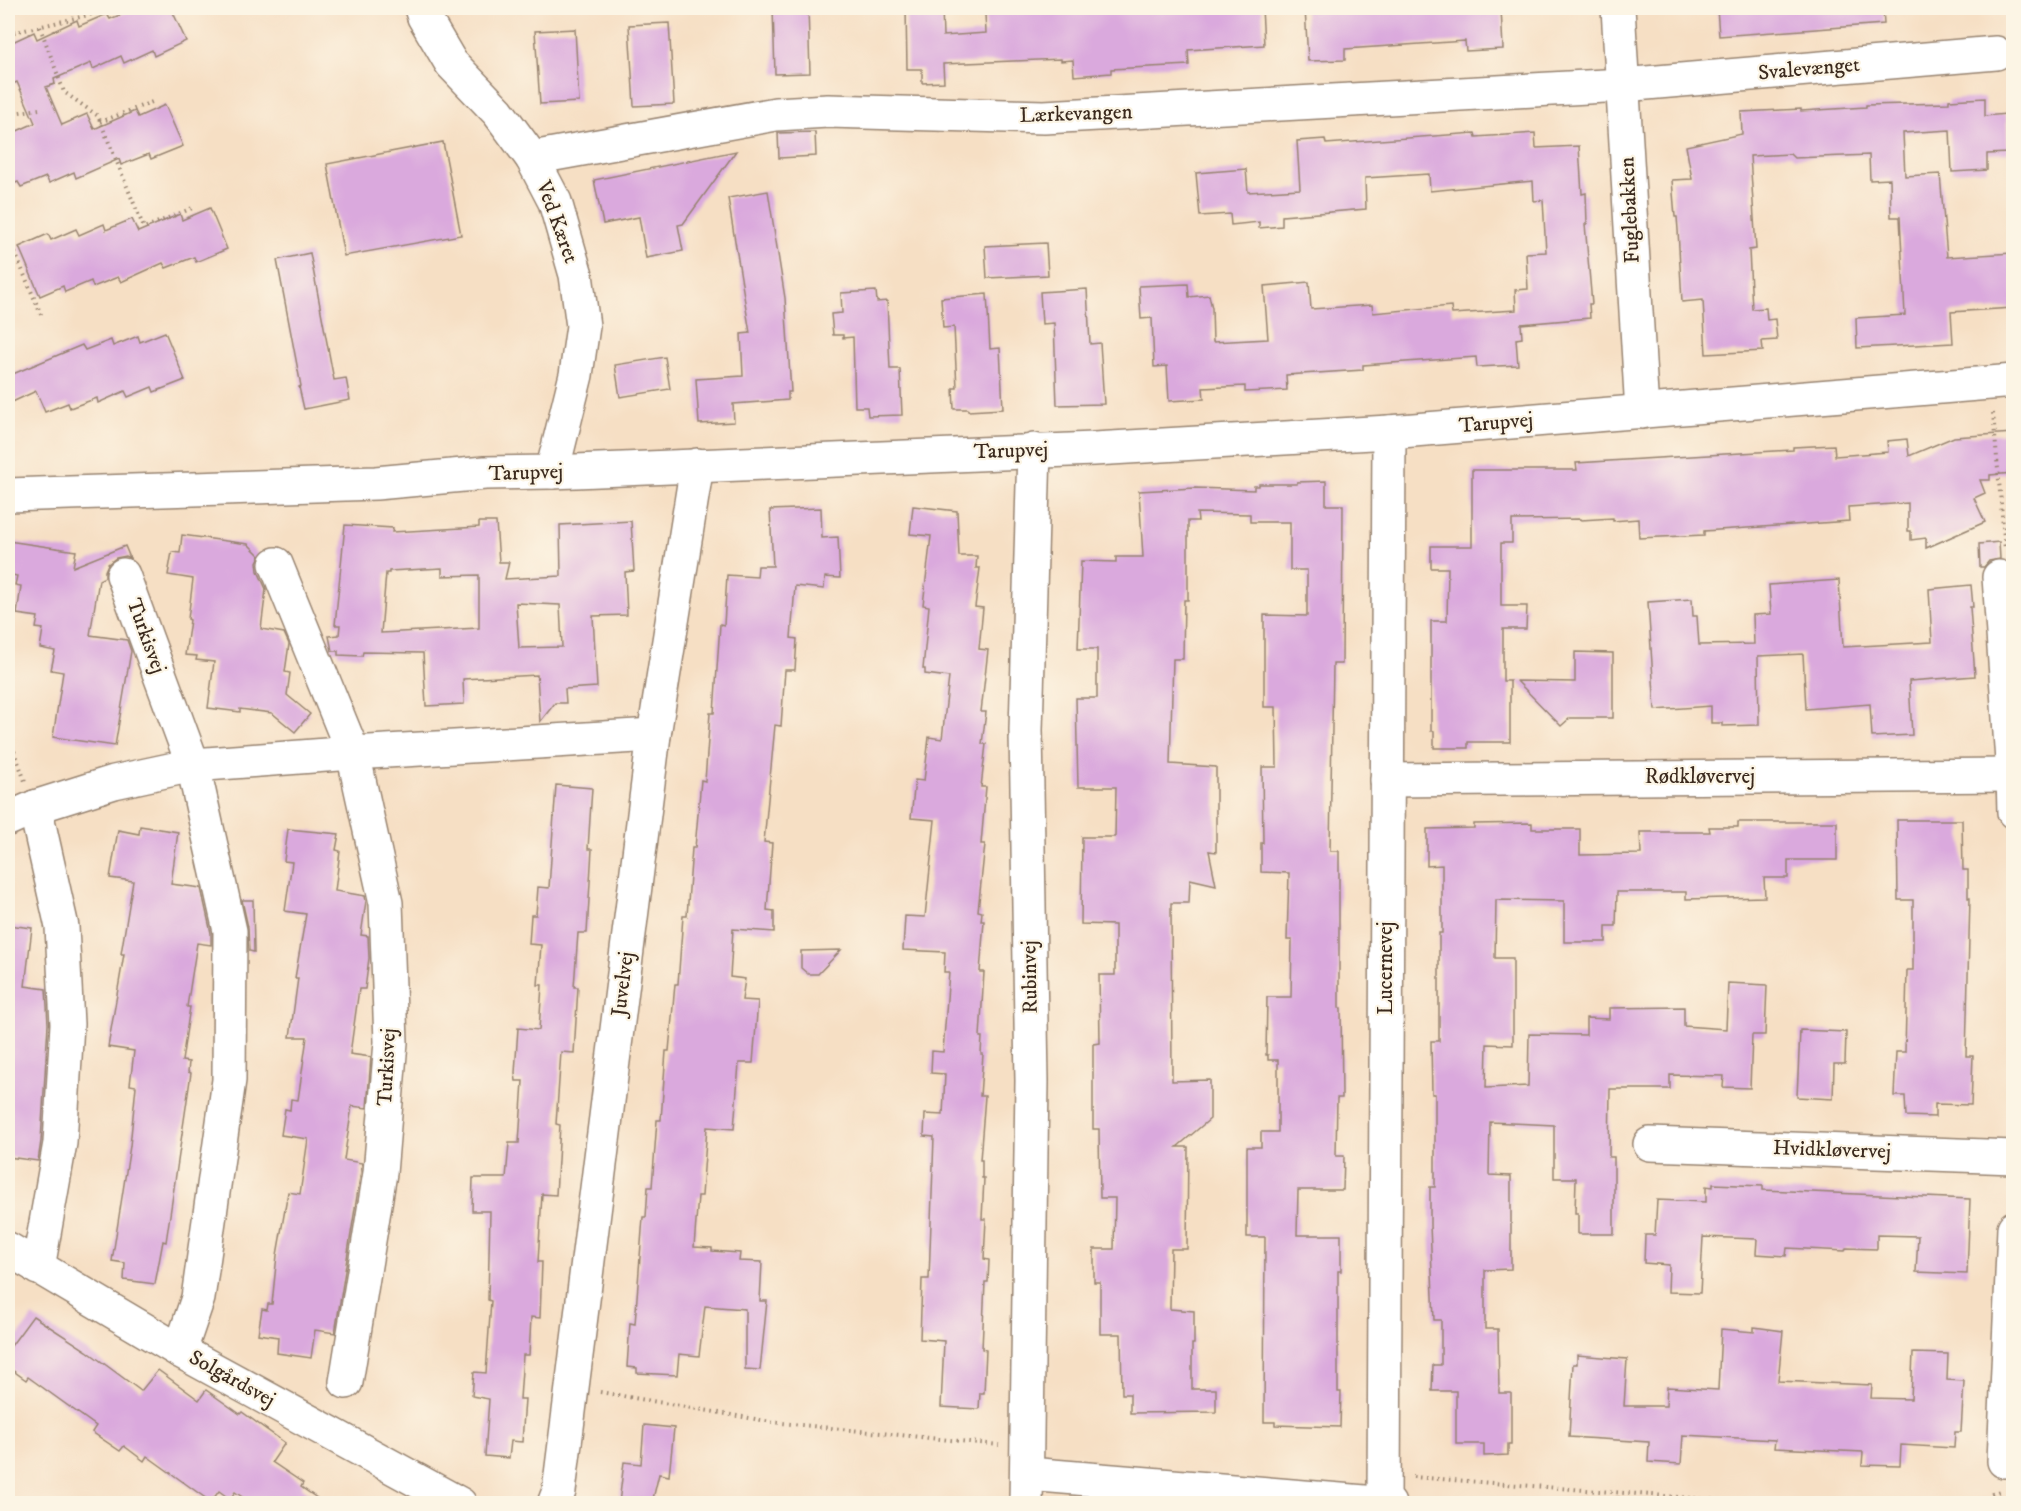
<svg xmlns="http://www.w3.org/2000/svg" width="2021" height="1511" viewBox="0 0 2021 1511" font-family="'IM FELL DW Pica',serif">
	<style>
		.building { fill: #daa9dd; fill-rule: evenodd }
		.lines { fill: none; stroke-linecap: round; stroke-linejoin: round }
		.minor-casing { stroke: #988471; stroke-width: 36 }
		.path { stroke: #988471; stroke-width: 4; stroke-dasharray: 1.5 4.5; stroke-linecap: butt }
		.minor { stroke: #fff; stroke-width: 33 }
		.labels { text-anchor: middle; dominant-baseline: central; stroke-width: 4.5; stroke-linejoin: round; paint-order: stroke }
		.street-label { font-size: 21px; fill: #3b2a1e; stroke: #fcf5e5 }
	</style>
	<rect width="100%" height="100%" fill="#fcf5e5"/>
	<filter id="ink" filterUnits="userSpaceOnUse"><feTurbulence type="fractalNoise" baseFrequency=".0167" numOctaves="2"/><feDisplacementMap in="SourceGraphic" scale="12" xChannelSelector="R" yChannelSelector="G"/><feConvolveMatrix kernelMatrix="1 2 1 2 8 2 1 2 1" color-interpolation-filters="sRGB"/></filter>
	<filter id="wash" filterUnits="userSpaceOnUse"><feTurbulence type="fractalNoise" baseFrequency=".008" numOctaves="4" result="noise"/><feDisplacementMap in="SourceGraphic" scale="24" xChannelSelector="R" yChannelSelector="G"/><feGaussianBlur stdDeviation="1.35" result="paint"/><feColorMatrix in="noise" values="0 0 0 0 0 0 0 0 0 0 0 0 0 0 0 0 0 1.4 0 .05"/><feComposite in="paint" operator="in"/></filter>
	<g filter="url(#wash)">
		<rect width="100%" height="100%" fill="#f6dfc4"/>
		<g id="blocks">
			<g class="building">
				<polygon points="137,8 171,8 186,41 154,56 152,50 124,63 121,56 93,69 91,63 54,79 55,84 46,87 62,125 87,114 94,129 135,111 138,117 165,105 183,146 151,159 149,154 121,165 119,159 76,178 74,172 49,183 46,177 21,187 18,182 8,186 8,135 35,123 17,82 8,86 8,44 34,32 37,39 77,20 79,26 107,14 110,19"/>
				<polygon points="773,8 808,8 810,73 775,74"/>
				<polygon points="906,8 942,8 943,36 986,33 985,14 994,13 994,8 1262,8 1264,45 1188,50 1189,65 1111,69 1111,73 1074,76 1073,60 1061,61 1061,59 943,64 944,82 922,83 922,69 907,69"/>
				<polygon points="1305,8 1501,8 1503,49 1466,51 1465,41 1345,49 1345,60 1308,61"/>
				<polygon points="1717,8 1883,8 1884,24 1719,36"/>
				<polygon points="669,23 674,104 634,106 629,25"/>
				<polygon points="575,29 579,102 540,104 535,31"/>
				<polygon points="1985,98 1985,116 2006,114 2008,153 1987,154 1987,170 1952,172 1950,130 1903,133 1905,176 1940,174 1947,257 2013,253 2013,308 1951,312 1953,343 1857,348 1856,318 1905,315 1900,217 1891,217 1890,179 1870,180 1869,155 1794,158 1790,154 1750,156 1756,249 1749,250 1752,309 1766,308 1767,320 1775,319 1777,340 1762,341 1763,351 1706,354 1703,300 1682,302 1678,230 1677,217 1675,217 1672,180 1692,179 1686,146 1742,134 1741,112 1801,109 1801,111 1866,107 1866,105 1949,103 1949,100"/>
				<polygon points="815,132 816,156 779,158 778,133"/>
				<polygon points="1475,133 1476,137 1535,133 1536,148 1579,146 1582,194 1586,193 1587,224 1585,224 1592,304 1589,304 1590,318 1521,324 1522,338 1516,339 1518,365 1477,367 1476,357 1363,365 1363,370 1286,375 1287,390 1245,392 1245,386 1203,388 1204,399 1169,401 1167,366 1154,367 1152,318 1141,319 1139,286 1188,284 1189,297 1209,295 1212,308 1213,342 1268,339 1264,286 1309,282 1311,309 1372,305 1373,313 1451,306 1452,314 1516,310 1515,290 1528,289 1526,253 1546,252 1543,200 1534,201 1533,181 1430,191 1429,174 1365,178 1366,209 1282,216 1282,226 1259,228 1259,222 1231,225 1230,214 1200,216 1196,173 1246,169 1248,192 1300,189 1297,141 1325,139 1326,144"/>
				<polygon points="443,142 461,235 344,256 327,164"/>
				<polygon points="736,151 683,224 678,225 683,251 646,258 639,217 603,224 594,180"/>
				<polygon points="768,191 785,298 791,392 788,392 788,400 733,404 734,422 699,424 696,379 743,376 741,334 750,333 728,198"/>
				<polygon points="210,208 227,249 196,262 194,257 166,268 163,263 121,282 118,277 93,287 91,281 65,292 63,286 40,296 19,247 48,234 51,240 76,229 79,235 104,224 106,230 132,219 138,232 180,214 182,220"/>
				<polygon points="1046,243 1048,275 987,278 985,246"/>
				<polygon points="310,253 334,380 346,378 350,400 304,409 299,387 301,386 277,260"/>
				<polygon points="1087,289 1090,344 1100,343 1104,404 1057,405 1054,323 1042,324 1040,292"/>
				<polygon points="876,291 877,302 887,301 890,369 900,369 902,415 868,416 867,407 855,407 853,337 843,338 843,335 833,335 831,314 842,313 841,293"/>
				<polygon points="987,294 990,349 1000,348 1003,409 968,411 968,409 954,409 953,388 957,388 954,327 943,328 941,298"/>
				<polygon points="165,332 185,380 154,392 152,387 128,397 125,391 98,403 97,398 70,408 68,403 45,412 36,391 8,404 8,376 82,345 85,350 111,340 113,346 138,336 140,342"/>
				<polygon points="665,357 670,389 620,397 615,365"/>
				<polygon points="2013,433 2013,473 1990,475 1990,480 1980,480 1985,493 1974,498 1985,522 1926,548 1926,538 1911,540 1911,531 1908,531 1908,503 1848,507 1849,521 1704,531 1704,535 1639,538 1638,519 1613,521 1613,518 1581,520 1580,519 1512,520 1512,543 1501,543 1501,606 1527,606 1526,629 1503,629 1503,681 1510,681 1510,742 1468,742 1468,748 1434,748 1434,731 1431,731 1431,621 1447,621 1448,568 1431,568 1431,546 1472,546 1472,470 1577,470 1576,463 1793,450 1793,447 1834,445 1835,456 1888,452 1887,441 1907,439 1909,456 1954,437"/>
				<polygon points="1326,481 1326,505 1343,505 1342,664 1333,664 1330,851 1339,851 1339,1008 1341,1008 1342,1098 1337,1098 1336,1156 1344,1156 1343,1190 1298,1190 1297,1235 1341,1235 1341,1271 1338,1271 1338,1392 1341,1392 1340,1427 1275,1425 1275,1422 1264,1422 1265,1237 1247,1237 1247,1147 1261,1147 1261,1132 1278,1132 1278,1060 1268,1060 1268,1055 1266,1055 1267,997 1291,997 1292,940 1287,940 1289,873 1261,872 1261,843 1263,843 1262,767 1277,767 1276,707 1264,707 1264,615 1307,616 1307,570 1290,570 1290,522 1250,522 1250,514 1197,513 1198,521 1188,521 1188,600 1184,600 1183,659 1173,659 1170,764 1216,767 1216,852 1209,851 1216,885 1190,879 1189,903 1171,903 1172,1081 1210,1080 1210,1119 1177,1147 1188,1147 1187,1249 1171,1249 1170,1309 1194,1311 1194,1344 1192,1344 1192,1389 1216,1389 1216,1412 1130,1413 1130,1394 1122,1394 1121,1334 1100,1334 1100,1282 1094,1282 1094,1249 1114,1249 1115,1198 1100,1198 1099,1129 1093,1129 1093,1044 1100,1043 1099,975 1115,975 1115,925 1081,924 1082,837 1115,837 1116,787 1078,787 1076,698 1097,698 1097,649 1078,649 1081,561 1116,562 1116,557 1143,557 1139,491 1195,488 1254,490 1254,486 1259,486 1259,484 1297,484 1297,482"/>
				<polygon points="913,506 957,511 959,556 977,556 976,568 980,568 975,607 983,608 979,649 988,650 981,712 986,712 982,744 986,744 981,787 986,787 981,844 985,844 978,911 982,912 981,921 984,921 980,972 984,972 980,1037 982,1037 981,1054 983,1054 980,1096 985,1096 980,1160 982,1160 982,1178 984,1178 982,1219 986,1219 984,1259 989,1260 988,1282 985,1282 982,1349 986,1350 984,1393 980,1393 979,1409 941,1407 944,1341 920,1339 922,1279 929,1279 934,1137 924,1136 925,1114 943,1115 945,1074 931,1073 932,1051 943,1052 949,972 944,972 945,952 903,950 905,916 925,917 935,820 911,818 915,780 924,781 929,737 942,739 949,677 925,674 925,669 923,669 929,606 923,605 931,536 910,534"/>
				<polygon points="821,508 822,538 838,537 840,578 825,577 824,589 795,586 791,638 797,639 795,670 785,670 781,726 775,725 764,842 772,843 767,910 774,911 774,932 733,929 730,977 745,979 742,1000 758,1001 753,1063 739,1063 734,1129 707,1127 702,1196 698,1196 694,1247 712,1248 712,1251 740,1253 739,1261 762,1262 760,1301 767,1301 760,1370 745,1369 745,1309 705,1306 699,1356 679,1354 677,1375 637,1373 637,1368 627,1367 630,1323 635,1324 643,1217 646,1217 648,1187 652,1187 657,1120 661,1120 666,1051 669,1051 675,984 678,984 683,916 687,916 692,848 695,848 701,780 705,781 710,713 714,713 720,624 724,625 727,575 757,577 758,566 773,566 770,510"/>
				<path d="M631,521L634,571L625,572L627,615L593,616L597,687L565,689L566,703H555L540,722L537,675L463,679L464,704L426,706L423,653L363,652L362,656L338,655V651H332L329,636L339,635L340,625H335L345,525L393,528L392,532L479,527V522H496L499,562H509L505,579L561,576L560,525ZM442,568V576L479,575V628L381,633L386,573H389V571ZM516,603L560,605L562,647L519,648Z"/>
				<polygon points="182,535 248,544 260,556 257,562 258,571 266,589 261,629 284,633 289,644 285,672 290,673 287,695 310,714 295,732 272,713 240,709 240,712 208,708 214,662 196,660 197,656 185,655 190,620 188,619 193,579 168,575 172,552 180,553"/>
				<polygon points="8,541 76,551 73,567 125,546 130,558 126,556 116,558 108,564 105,571 105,577 99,580 90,635 127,640 131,651 115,746 53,737 63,672 51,670 55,651 40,648 43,629 36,628 38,617 17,614 21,586 15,585 17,576 8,574"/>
				<polygon points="1999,542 2000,559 1989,561 1984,567 1980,567 1979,544"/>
				<polygon points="1839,580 1843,647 1932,642 1929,589 1971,585 1973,607 1970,607 1975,676 1909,681 1912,735 1872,737 1870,704 1806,709 1803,654 1758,656 1759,725 1722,726 1722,723 1711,723 1711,706 1655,710 1648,602 1692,599 1693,616 1697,616 1699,645 1754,644 1753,615 1771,614 1769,585"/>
				<polygon points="1575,652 1613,653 1613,718 1570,718 1561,726 1517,681 1575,682"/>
				<polygon points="556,785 592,788 588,849 592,849 587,933 578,933 574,987 578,987 574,1053 561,1052 556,1124 560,1125 556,1195 542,1194 538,1262 542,1262 540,1318 531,1317 529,1355 523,1355 520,1399 525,1399 522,1442 511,1441 509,1458 485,1456 489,1399 472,1396 474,1372 486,1373 491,1301 488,1300 490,1211 472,1211 473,1178 506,1178 509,1143 519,1143 523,1081 516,1081 515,1073 518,1028 539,1030 542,985 538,985 541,945 529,944 531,915 536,915 538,887 549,888"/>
				<polygon points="1897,820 1962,820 1963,870 1968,870 1968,898 1970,898 1966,1056 1973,1056 1971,1105 1935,1104 1935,1117 1906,1116 1905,1096 1894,1096 1896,1052 1905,1052 1907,970 1913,970 1913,900 1898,900"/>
				<polygon points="1738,822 1837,822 1837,860 1788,860 1788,878 1764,878 1765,897 1686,899 1686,892 1617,892 1616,926 1606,926 1606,942 1564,942 1564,901 1496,900 1495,958 1513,958 1513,1045 1487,1044 1486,1088 1528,1086 1529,1034 1586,1035 1586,1018 1609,1019 1609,1008 1684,1007 1684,1026 1726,1029 1728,983 1767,985 1765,1035 1752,1035 1750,1088 1723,1087 1724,1076 1670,1075 1670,1089 1610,1089 1609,1157 1614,1157 1614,1234 1578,1234 1578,1213 1575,1213 1576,1178 1554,1178 1554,1125 1490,1122 1489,1175 1511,1176 1511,1269 1485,1270 1485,1329 1498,1329 1499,1393 1511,1393 1511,1444 1508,1444 1508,1455 1484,1456 1484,1444 1456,1444 1456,1391 1432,1391 1433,1365 1441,1365 1441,1320 1434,1320 1430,1225 1430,1187 1435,1187 1435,1094 1432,1094 1431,1041 1439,1041 1439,933 1442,933 1442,865 1427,866 1427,829 1474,828 1474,824 1532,823 1532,829 1580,829 1580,855 1641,854 1640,832 1710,832 1709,827 1738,827"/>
				<polygon points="140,826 178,832 171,884 201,888 211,933 211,945 197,943 187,1007 190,1007 182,1061 189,1062 188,1072 191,1073 166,1242 163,1241 155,1284 124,1280 125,1263 112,1261 130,1146 136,1086 130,1085 134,1051 108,1047 124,954 121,954 133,881 110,878 118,830 139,834"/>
				<polygon points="288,829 339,834 336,850 340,851 335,891 365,896 366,901 361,935 368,936 369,958 365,989 359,989 350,1054 371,1057 367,1108 352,1106 344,1160 362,1163 361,1171 335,1333 315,1330 311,1358 277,1353 278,1337 258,1334 262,1309 267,1310 268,1304 272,1304 277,1255 288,1192 300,1194 308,1139 281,1135 285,1109 290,1110 291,1099 298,1100 307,1037 290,1037 298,978 295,978 306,914 285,911 292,862 284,861"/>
				<polygon points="242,900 253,900 254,952 249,951 248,927"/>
				<polygon points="8,925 32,928 25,986 46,989 48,1024 41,1141 38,1161 8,1157"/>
				<polygon points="841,950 818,974 808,974 801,968 801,951"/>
				<polygon points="1800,1030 1846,1032 1845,1064 1834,1064 1833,1099 1797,1097"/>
				<polygon points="1713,1184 1763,1186 1763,1190 1970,1199 1967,1274 1916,1272 1918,1236 1877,1235 1877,1249 1846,1248 1845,1251 1787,1248 1786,1256 1756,1254 1757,1239 1703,1237 1700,1293 1668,1292 1669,1265 1644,1263 1645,1235 1655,1235 1657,1200 1706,1202 1706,1186 1713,1187"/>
				<polygon points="33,1316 87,1351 141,1391 158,1370 199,1400 206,1390 240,1414 242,1412 285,1443 272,1462 303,1483 301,1487 324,1503 251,1503 235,1492 230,1499 219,1491 211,1502 147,1456 144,1461 124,1446 120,1451 92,1432 96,1426 28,1377 26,1380 8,1367 8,1350"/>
				<polygon points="1754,1327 1783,1331 1778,1381 1872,1385 1871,1398 1911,1399 1913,1353 1948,1354 1947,1380 1964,1381 1961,1432 1955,1432 1954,1448 1901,1445 1900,1466 1862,1465 1863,1452 1774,1448 1775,1440 1683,1435 1681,1464 1648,1462 1649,1442 1569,1437 1573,1364 1577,1364 1577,1355 1627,1359 1624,1406 1666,1406 1667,1387 1718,1390 1721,1329 1754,1332"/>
				<polygon points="644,1425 674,1428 669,1476 659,1474 652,1503 619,1503 624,1462 641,1464"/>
			</g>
		</g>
	</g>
	<g filter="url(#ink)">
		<use href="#blocks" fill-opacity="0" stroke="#988471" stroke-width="1.5"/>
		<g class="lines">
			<g class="minor-casing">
				<g id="minor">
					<polyline points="421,8 424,17 451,63 498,112 532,158 555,202 576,275 583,326 576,375 552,472"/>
					<polyline points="1618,8 1642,412"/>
					<polyline points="532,158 776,114 828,111 1044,117 1623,85 1996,53"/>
					<polyline points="8,495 376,483 485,473 552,472 1094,449 1389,432 2014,381"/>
					<polyline points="276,564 353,753 386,903 391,1042 380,1173 346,1382"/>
					<polyline points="123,575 193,765 230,931 229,1080 198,1298 180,1351"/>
					<polyline points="1999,577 2013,775 2014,812"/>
					<polyline points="1387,780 2013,775"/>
					<polyline points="35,807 62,927 67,1024 60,1143 38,1268"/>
					<polyline points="8,819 35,807 114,782 193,765 353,753 654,735"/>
					<polyline points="1650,1144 2014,1157"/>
					<polyline points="8,1249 180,1351 460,1504"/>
					<polyline points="2004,1461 2014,1228"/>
					<polyline points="1028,1474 1389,1504"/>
					<polyline points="1384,1503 1389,432"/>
					<polyline points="554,1504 559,1491 654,735 697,465"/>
					<polyline points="1026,1504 1032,1081 1026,730 1034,450"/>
				</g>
			</g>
			<g class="path">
				<polyline points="40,27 64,92 98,116 144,228 195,207"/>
				<polyline points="8,34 118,8"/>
				<polyline points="8,114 39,109"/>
				<polyline points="100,122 152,102"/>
				<polyline points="8,236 42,317"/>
				<polyline points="1993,413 2005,549"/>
				<polyline points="8,734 25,781"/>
				<polyline points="600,1392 772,1422 999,1445"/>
				<polyline points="1413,1477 1771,1504"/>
				<polyline points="1618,1504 1618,1492"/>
				<polyline points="1985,1504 1992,1494 2000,1491"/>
			</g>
			<use href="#minor" class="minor"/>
		</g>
	</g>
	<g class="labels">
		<g class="street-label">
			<text transform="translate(1809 69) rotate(-5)">Svalevænget</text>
			<text transform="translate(1076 114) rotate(-2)">Lærkevangen</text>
			<text transform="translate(1630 210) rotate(-93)">Fuglebakken</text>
			<text transform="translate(557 222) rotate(70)">Ved Kæret</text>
			<text transform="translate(1496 423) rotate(-5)">Tarupvej</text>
			<text transform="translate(1011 451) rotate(-2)">Tarupvej</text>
			<text transform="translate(526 473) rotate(-2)">Tarupvej</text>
			<text transform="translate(146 636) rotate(70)">Turkisvej</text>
			<text x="1700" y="777">Rødkløvervej</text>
			<text transform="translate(1386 968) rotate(-90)">Lucernevej</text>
			<text transform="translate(1030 977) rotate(-91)">Rubinvej</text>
			<text transform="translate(623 984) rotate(-83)">Juvelvej</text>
			<text transform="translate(387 1067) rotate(-87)">Turkisvej</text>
			<text transform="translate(1832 1150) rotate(2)">Hvidkløvervej</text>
			<text transform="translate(232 1379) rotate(29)">Solgårdsvej</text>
		</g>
	</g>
	<rect width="2021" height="1511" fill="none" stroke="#fcf5e5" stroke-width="30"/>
</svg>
